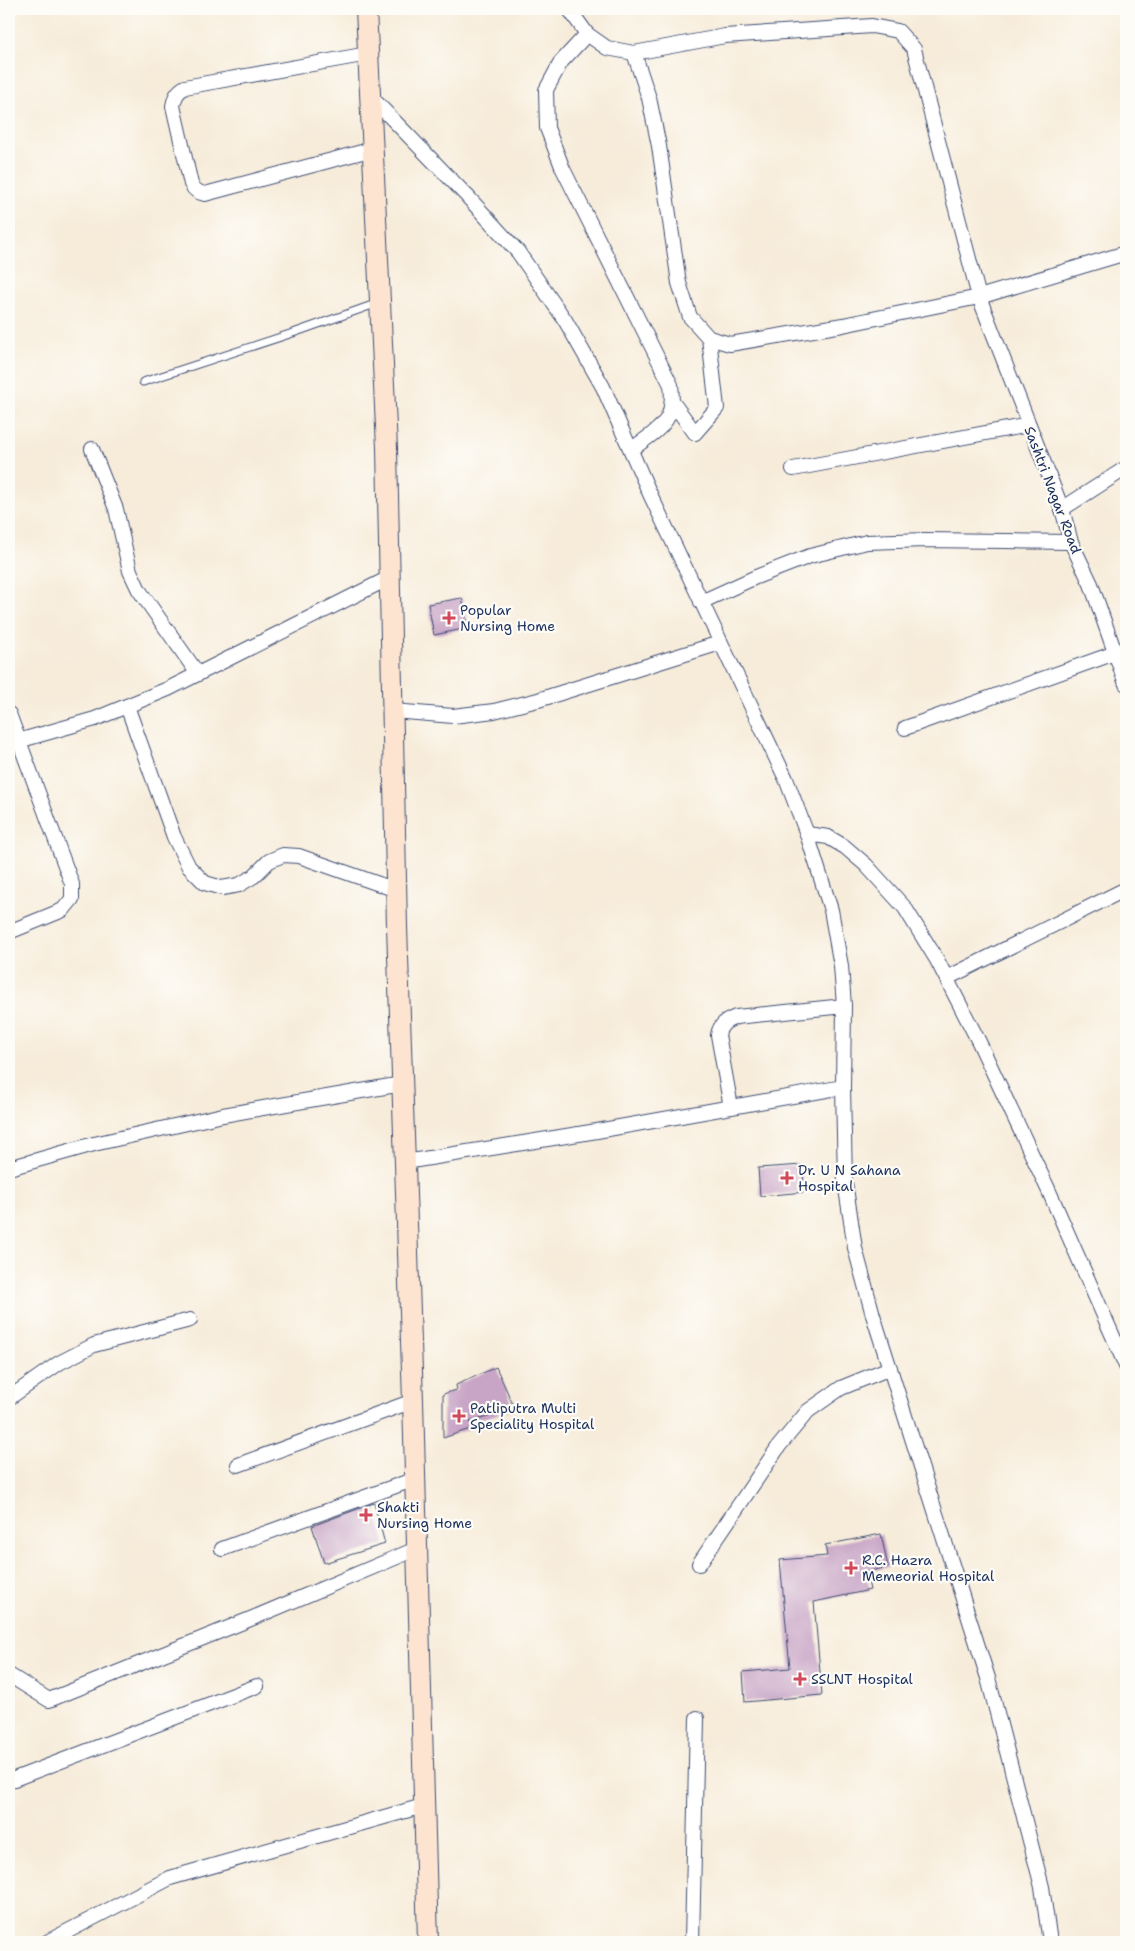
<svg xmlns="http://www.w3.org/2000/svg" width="1135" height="1951" viewBox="0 0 1135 1951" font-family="'Shantell Sans',sans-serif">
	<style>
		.building { fill: #c8a4c6 }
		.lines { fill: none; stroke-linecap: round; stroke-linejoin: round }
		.service-casing { stroke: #3c4b71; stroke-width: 9 }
		.minor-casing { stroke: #3c4b71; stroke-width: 16 }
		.secondary-casing { stroke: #3c4b71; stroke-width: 22 }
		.service { stroke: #fff; stroke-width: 7 }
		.minor { stroke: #fff; stroke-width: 14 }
		.secondary { stroke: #fde4d1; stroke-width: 20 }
		.poi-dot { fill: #d1495b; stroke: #fdfcf7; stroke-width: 2 }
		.labels { text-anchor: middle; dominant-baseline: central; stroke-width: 4.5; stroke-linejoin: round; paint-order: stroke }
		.street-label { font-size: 14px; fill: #1b2f5e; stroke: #fdfcf7 }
		.poi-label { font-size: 14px; fill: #1b2f5e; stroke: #fdfcf7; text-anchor: start }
	</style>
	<rect width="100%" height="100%" fill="#fdfcf7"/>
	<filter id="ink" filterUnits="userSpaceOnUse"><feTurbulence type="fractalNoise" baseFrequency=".02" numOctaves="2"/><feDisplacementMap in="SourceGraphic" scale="10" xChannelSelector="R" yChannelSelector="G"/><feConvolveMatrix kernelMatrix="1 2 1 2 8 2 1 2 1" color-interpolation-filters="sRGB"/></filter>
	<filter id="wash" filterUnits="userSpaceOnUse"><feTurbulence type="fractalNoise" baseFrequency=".0096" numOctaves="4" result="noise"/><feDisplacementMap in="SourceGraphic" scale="20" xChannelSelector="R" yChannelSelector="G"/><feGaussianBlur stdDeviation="1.12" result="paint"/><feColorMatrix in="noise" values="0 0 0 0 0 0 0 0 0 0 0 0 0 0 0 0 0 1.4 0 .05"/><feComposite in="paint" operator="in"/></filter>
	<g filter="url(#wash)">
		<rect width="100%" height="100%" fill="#f7ecda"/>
		<g id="blocks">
			<g class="building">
				<polygon points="462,598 468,628 434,635 428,604"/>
				<polygon points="802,1165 805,1192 760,1196 758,1168"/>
				<polygon points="496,1367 515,1409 470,1422 473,1428 443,1438 443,1394 457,1390 456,1385"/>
				<polygon points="374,1503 385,1544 324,1563 312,1526"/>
				<polygon points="881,1534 888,1567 866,1572 870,1590 814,1602 822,1695 745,1702 743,1672 790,1668 780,1560 827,1556 825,1545"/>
			</g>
		</g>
	</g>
	<g filter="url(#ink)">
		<use href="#blocks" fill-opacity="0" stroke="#3c4b71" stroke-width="1"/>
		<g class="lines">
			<g class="service-casing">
				<polyline id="service" points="143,382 296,332 378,303"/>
			</g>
			<g class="minor-casing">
				<g id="minor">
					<polyline points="569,9 587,34 607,48 634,53 725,36 872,26 898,31 914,49 979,297 1062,509 1071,542 1091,584 1126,684"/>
					<path d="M587,34L561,62L546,90L547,128L563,169L671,385C676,424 658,429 631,450"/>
					<polyline points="634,53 649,98 659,146 679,283 690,317 709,338 730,344 843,325 979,297 1126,253"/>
					<path d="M368,54L185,87C177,92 175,96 173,106L191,184C194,190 198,193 205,194L373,149"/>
					<polyline points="371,97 467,196 518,252 565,320 603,387 650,494 786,779 807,834 831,910 841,966 844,1006 843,1087 845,1182 855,1248 873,1315 988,1678 1042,1887 1050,1942"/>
					<polyline points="673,403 695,433 717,408 709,338"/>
					<polyline points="92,449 116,509 130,571 139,590 198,674"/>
					<polyline points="793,469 1029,425"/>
					<polyline points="1062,509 1126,468"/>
					<polyline points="701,602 756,577 810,556 867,542 925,540 1071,542"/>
					<polyline points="127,706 174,837 189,867 205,883 222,888 239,885 254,876 269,861 283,855 299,856 396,890"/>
					<polyline points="393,711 453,716 494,711 538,700 720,643"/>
					<polyline points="9,714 72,884 72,899 63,910 9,932"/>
					<polyline points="905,728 1115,653"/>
					<polyline points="18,741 95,719 168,689 391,577"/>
					<polyline points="807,834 828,837 845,847 866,865 905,908 937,960 979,1042 1048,1189 1126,1366"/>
					<polyline points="947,978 1126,889"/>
					<path d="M731,1107L718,1035C720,1024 726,1021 736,1017L844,1006"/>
					<polyline points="405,1162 597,1131 843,1087"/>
					<polyline points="9,1168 94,1144 223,1115 402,1084"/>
					<polyline points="9,1398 59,1363 94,1345 190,1320"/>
					<polyline points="238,1465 413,1401"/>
					<polyline points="222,1549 415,1479"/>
					<polyline points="699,1564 779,1446 808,1411 841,1388 890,1368"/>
					<polyline points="9,1675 49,1700 248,1620 416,1549"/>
					<polyline points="9,1781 257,1686"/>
					<polyline points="47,1942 170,1878 423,1806"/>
					<polyline points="692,1942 697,1718"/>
				</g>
			</g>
			<g class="secondary-casing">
				<polyline id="secondary" points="366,9 387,448 397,927 413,1401 428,1942"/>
			</g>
			<use href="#service" class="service"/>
			<use href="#minor" class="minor"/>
			<use href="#secondary" class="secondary"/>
		</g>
	</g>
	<g class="poi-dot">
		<path d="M446.5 610.5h5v5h5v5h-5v5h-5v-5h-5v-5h5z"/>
		<path d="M784.5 1170.5h5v5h5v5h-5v5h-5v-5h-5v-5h5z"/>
		<path d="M456.5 1408.5h5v5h5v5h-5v5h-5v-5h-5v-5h5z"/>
		<path d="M363.5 1507.5h5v5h5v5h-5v5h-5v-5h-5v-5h5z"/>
		<path d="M848.5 1560.5h5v5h5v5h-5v5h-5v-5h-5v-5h5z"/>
		<path d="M797.5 1671.5h5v5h5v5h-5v5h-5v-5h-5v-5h5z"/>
	</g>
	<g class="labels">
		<g class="street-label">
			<text transform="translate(1053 490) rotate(69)">Sashtri Nagar Road</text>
		</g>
		<g class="poi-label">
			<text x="460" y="610">Popular<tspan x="460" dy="16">Nursing Home</tspan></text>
			<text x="798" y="1170">Dr. U N Sahana<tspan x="798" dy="16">Hospital</tspan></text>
			<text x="470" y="1408">Patliputra Multi<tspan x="470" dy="16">Speciality Hospital</tspan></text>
			<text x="377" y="1507">Shakti<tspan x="377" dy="16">Nursing Home</tspan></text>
			<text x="862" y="1560">R.C. Hazra<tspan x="862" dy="16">Memeorial Hospital</tspan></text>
			<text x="811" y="1679">SSLNT Hospital</text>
		</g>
	</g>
	<rect width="1135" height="1951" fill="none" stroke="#fdfcf7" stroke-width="30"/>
</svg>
